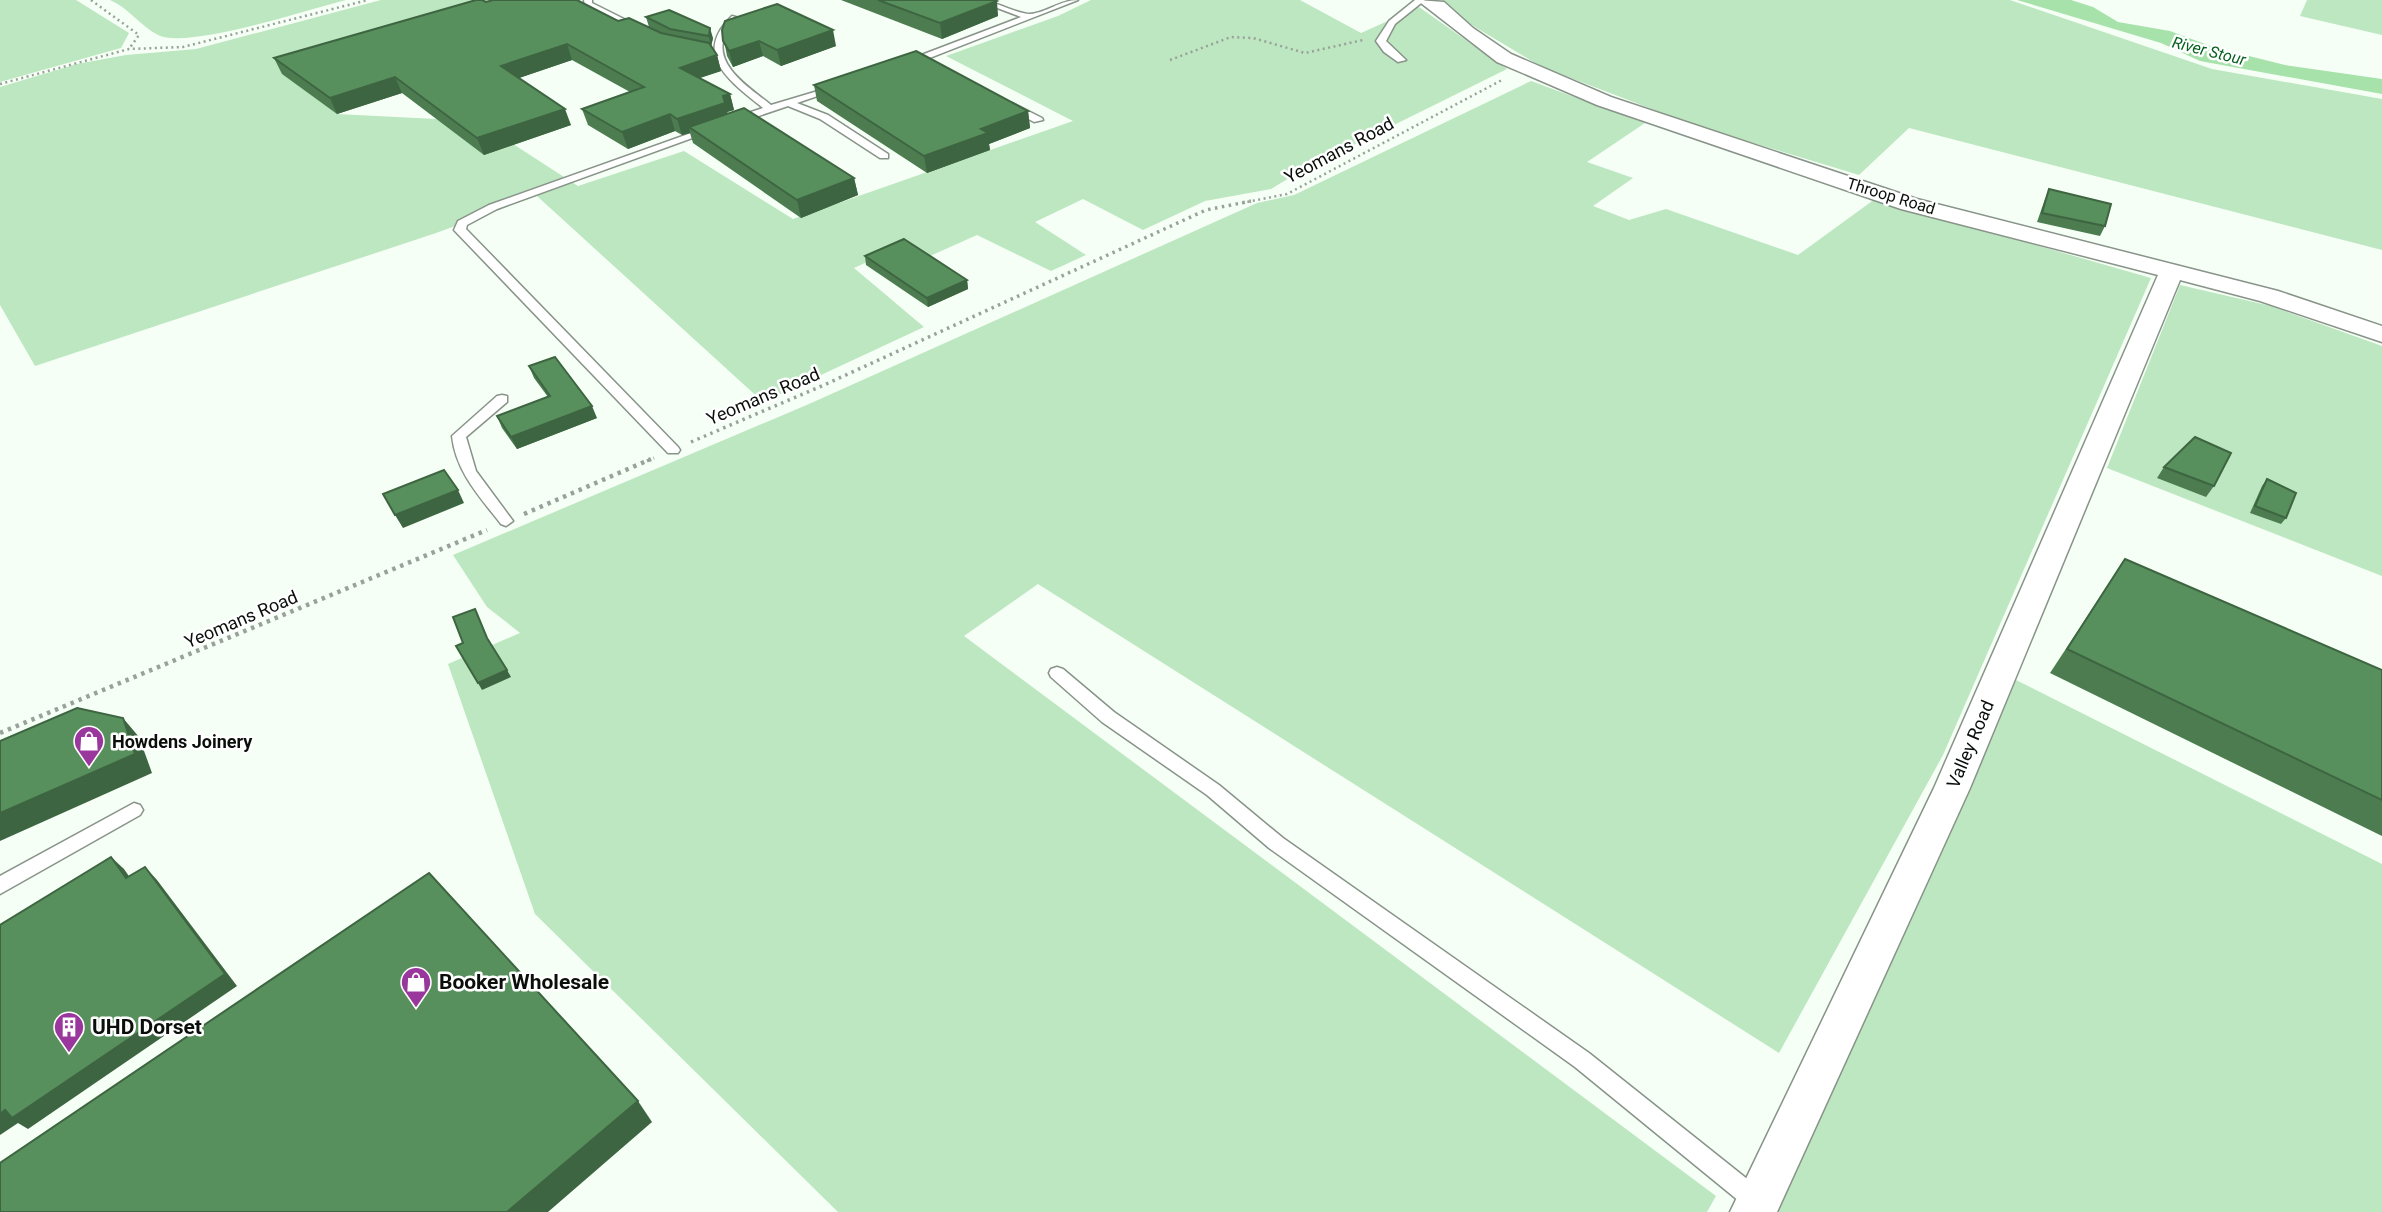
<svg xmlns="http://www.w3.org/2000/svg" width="2382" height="1212" viewBox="0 0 2382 1212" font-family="Roboto,sans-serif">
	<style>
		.green { fill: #bde7c0 }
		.water { fill: #a7e2ab }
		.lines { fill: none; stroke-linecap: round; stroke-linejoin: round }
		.service-casing { stroke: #889389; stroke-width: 3 }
		.minor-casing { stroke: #889389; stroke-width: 3 }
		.path-far2 { stroke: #9aa19a; stroke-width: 2.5; stroke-dasharray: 2 3.5; stroke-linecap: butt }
		.path-far1 { stroke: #9aa19a; stroke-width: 3.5; stroke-dasharray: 2.5 4.5; stroke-linecap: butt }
		.path { stroke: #9aa19a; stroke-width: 4.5; stroke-dasharray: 3.5 5; stroke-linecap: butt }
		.service { fill: #fff; fill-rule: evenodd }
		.minor { fill: #fff; fill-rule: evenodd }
		.wall { fill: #4c7c50 }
		.shaded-wall { fill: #3e6541 }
		.building { fill: #58905d; stroke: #3e6541; stroke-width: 2 }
		.labels { text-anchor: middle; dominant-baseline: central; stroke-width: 5; stroke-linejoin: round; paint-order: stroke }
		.far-water-label { font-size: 16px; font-style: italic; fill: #086221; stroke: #fff }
		.far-street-label { font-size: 16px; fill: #0b0f0c; stroke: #fff }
		.street-label { font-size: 18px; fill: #0b0f0c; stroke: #fff }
		.poi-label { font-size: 18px; font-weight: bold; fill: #0b0f0c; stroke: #fff; text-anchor: start }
		.near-poi-label { font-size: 21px; font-weight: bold; fill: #0b0f0c; stroke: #fff; text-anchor: start }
	</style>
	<rect width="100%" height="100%" fill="#f5fff5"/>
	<g class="green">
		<polygon points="0,0 76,0 129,33 121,48 0,82"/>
		<path d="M110,0H346C309,9 188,50 158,35C140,26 129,8 110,0Z"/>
		<polygon points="381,0 532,0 337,114 436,119 513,144 578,186 684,151 793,219 1073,121 946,56 1058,16 1091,0 1300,0 1361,33 1419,7 1507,69 1299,172 1271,189 1205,201 1143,230 1083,199 1035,222 1086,255 1051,271 977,235 930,256 908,243 854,268 924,327 763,402 537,196 436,233 35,366 0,305 0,87 77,64 126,55 196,49"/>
		<polygon points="1441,0 2010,0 2212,69 2382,99 2382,250 1909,128 1859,175 1691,124 1542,67 1470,24"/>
		<polygon points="2307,0 2382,0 2382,35 2300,16"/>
		<polygon points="1531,81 1645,123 1587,162 1633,178 1593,206 1629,220 1666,209 1798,255 1875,199 2151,278 1943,755 1779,1053 1038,584 964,636 1716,1196 1707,1212 838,1212 535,914 448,664 520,633 487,607 453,555 809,404 1257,203 1294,195"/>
		<polygon points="2180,285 2271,306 2382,346 2382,576 2107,468"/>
		<polygon points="2016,680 2382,864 2382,1212 1778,1212"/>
	</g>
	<polygon class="water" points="2017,0 2071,0 2093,7 2118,22 2170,31 2213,47 2285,65 2382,79 2382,94 2200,61 2161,43"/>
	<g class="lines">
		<g class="service-casing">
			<g id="service">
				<polygon points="584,0 592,0 592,3 646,30 639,32 585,6"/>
				<path d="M976,0C995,0 1016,14 1030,14C1046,13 1060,0 1078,0L909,66H903V62L1021,17Z"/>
				<polygon points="1415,0 1425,0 1395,24 1386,41 1406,60 1398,62 1384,52 1376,41 1389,21"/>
				<path d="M732,16L739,18C735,23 727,28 725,35C712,66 752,89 771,105L838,85V89L797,103L828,115L888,154V158H880L820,119L788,106L741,122H733V118L763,108C731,82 691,55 732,16Z"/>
				<polygon points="1012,103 1042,118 1043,120 1034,122 1009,108 1009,104"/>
				<polygon points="708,127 717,129 497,209 467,225 466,229 678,447 680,450 678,453 668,453 454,230 458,221 489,205"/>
				<path d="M502,395L507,396V402L466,437L476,471L513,521L506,526L501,524C480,497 456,472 452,436L497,396Z"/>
				<polygon points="1057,667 1063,669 1114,712 1219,785 1283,838 1589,1053 1766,1194 1769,1202 1766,1210 1750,1210 1575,1067 1269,848 1207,795 1102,722 1051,677 1049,673 1051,669"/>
				<polygon points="134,803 140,805 143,810 140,815 0,894 0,876"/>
			</g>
		</g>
		<g class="minor-casing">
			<polygon id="minor" points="1417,0 1444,2 1473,28 1511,54 1611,97 1917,199 2278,291 2382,326 2382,342 2260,301 2180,280 1970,788 1777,1212 1730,1212 1934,788 2158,275 1901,209 1597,105 1497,62"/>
		</g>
		<g class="path-far2">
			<polyline points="91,0 139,35 129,49"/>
			<polyline points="1170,60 1231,37 1253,38 1305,53 1363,40"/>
			<polyline points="0,84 129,49 183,47 368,0"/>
			<polyline points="1242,203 1287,194 1502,80"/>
		</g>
		<g class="path-far1">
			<polyline points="691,442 824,385 1206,210 1251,201"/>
			<polyline points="647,461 654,458"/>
		</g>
		<g class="path">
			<polyline points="524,514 651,459"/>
			<polyline points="0,733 487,530"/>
		</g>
		<use href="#service" class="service"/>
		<use href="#minor" class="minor"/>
	</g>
	<g class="wall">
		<polygon points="841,0 995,0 998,16 942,39"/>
		<polygon points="486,2 618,21 649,27 646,17 669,10 713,38 711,46 717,55 721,71 700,78 730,94 734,110 727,112 728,113 854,178 858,195 801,218 693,143 690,133 682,135 675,131 628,149 588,125 582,109 630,92 572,60 519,78 571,125 484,155 402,93 337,114 282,74 274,58"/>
		<polygon points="722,30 836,46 781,66 763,56 733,67 727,56"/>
		<polygon points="814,85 1028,111 1030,128 989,144 990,150 927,173 817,101"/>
		<polygon points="2049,189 2105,226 2100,236 2037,222 2045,199"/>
		<polygon points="865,256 967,280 968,289 928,307 866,265"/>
		<polygon points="529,366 597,418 517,449 502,428 497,416 548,397 534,378"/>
		<polygon points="2164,467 2214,486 2206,497 2157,478"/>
		<polygon points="2267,479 2286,518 2281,524 2250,513 2262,486"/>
		<polygon points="2125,559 2382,670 2382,836 2050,673"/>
	</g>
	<g class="shaded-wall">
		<polygon points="997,1 998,16 942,39 940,23"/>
		<polygon points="710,28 713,38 711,47 709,36"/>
		<polygon points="833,30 836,46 781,66 777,50"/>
		<polygon points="759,41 763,56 733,67 729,51"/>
		<polygon points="567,44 572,60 507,82 501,66"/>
		<polygon points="717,55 721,71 684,83 680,68"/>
		<polygon points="395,77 402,93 337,114 330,98"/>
		<polygon points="730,94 734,110 727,112 729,119 689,127 690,133 682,135 677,119"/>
		<polygon points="565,109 571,125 484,155 477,138"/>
		<polygon points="1028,111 1030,128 989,144 990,150 927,173 924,156 981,129"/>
		<polygon points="670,114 675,131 628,149 622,132"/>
		<polygon points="854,178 858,195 801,218 797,200"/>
		<polygon points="967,280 968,289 928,307 927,298"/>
		<polygon points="592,406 597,418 517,449 511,437"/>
		<polygon points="458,490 464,503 403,528 395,515"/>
		<polygon points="507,670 511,677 482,690 478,683"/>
		<polygon points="123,718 139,737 152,773 0,841 0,813"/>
		<polygon points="111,857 124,869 139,891 126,878"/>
		<polygon points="145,867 157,880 237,986 28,1129 18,1123 0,1135 0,1114"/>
		<polygon points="638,1101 652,1122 548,1212 507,1212"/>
	</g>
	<g class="building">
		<polygon points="476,0 482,0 486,2 493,0 577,0 618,21 629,18 661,33 709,43 717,55 680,68 730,94 723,96 725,103 677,119 670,114 622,132 582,109 644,87 567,44 501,66 565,109 477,138 395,77 330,98 274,58"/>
		<polygon points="878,0 995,0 997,1 940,23"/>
		<polygon points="777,4 833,30 777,50 759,41 729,51 723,41 722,30 725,21"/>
		<polygon points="669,10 710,28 709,36 670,29 646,17"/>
		<polygon points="916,51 1028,111 981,129 988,133 924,156 814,85"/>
		<polygon points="744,108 854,178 797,200 689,127"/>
		<polygon points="2049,189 2111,204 2105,226 2042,213"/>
		<polygon points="904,239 967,280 927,298 865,256"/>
		<polygon points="555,357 592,406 511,437 497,416 550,396 529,366"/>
		<polygon points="2195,437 2231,453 2214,486 2164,467"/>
		<polygon points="444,470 458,490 395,515 383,494"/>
		<polygon points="2267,479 2296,493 2286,518 2255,506"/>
		<polygon points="2125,559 2382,670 2382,800 2067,649"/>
		<polygon points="475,609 487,638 507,670 478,683 456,646 463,643 453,617"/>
		<polygon points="77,708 123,718 135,754 0,813 0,741"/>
		<polygon points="111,857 126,878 145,867 225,974 12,1118 5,1110 0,1114 0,925"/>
		<polygon points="429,873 638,1101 507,1212 0,1212 0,1163"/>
	</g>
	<defs>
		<g id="shop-pin" transform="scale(1.575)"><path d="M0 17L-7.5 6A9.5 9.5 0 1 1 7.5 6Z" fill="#9a379d" stroke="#fff"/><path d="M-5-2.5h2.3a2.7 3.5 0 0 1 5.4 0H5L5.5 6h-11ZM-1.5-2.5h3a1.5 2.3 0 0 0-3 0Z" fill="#fff"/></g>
		<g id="building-pin" transform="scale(1.575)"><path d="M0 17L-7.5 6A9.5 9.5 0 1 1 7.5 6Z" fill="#9a379d" stroke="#fff"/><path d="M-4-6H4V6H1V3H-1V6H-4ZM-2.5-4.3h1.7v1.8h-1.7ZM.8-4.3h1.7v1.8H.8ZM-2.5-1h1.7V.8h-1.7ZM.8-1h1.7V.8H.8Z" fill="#fff"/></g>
	</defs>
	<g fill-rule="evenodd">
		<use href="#shop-pin" x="89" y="741"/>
		<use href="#shop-pin" x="416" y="982"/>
		<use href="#building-pin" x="69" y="1027"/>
	</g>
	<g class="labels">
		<g class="far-water-label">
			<text transform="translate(2209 51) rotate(14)">River Stour</text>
		</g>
		<g class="far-street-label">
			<text transform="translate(1891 196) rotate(17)">Throop Road</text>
		</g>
		<g class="street-label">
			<text transform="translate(1339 150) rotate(-28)">Yeomans Road</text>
			<text transform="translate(763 396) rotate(-23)">Yeomans Road</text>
			<text transform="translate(241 619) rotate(-23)">Yeomans Road</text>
			<text transform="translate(1970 744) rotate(-67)">Valley Road</text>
		</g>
		<g class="poi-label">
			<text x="112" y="741">Howdens Joinery</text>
		</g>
		<g class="near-poi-label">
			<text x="439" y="982">Booker Wholesale</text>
			<text x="92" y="1027">UHD Dorset</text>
		</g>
	</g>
</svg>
